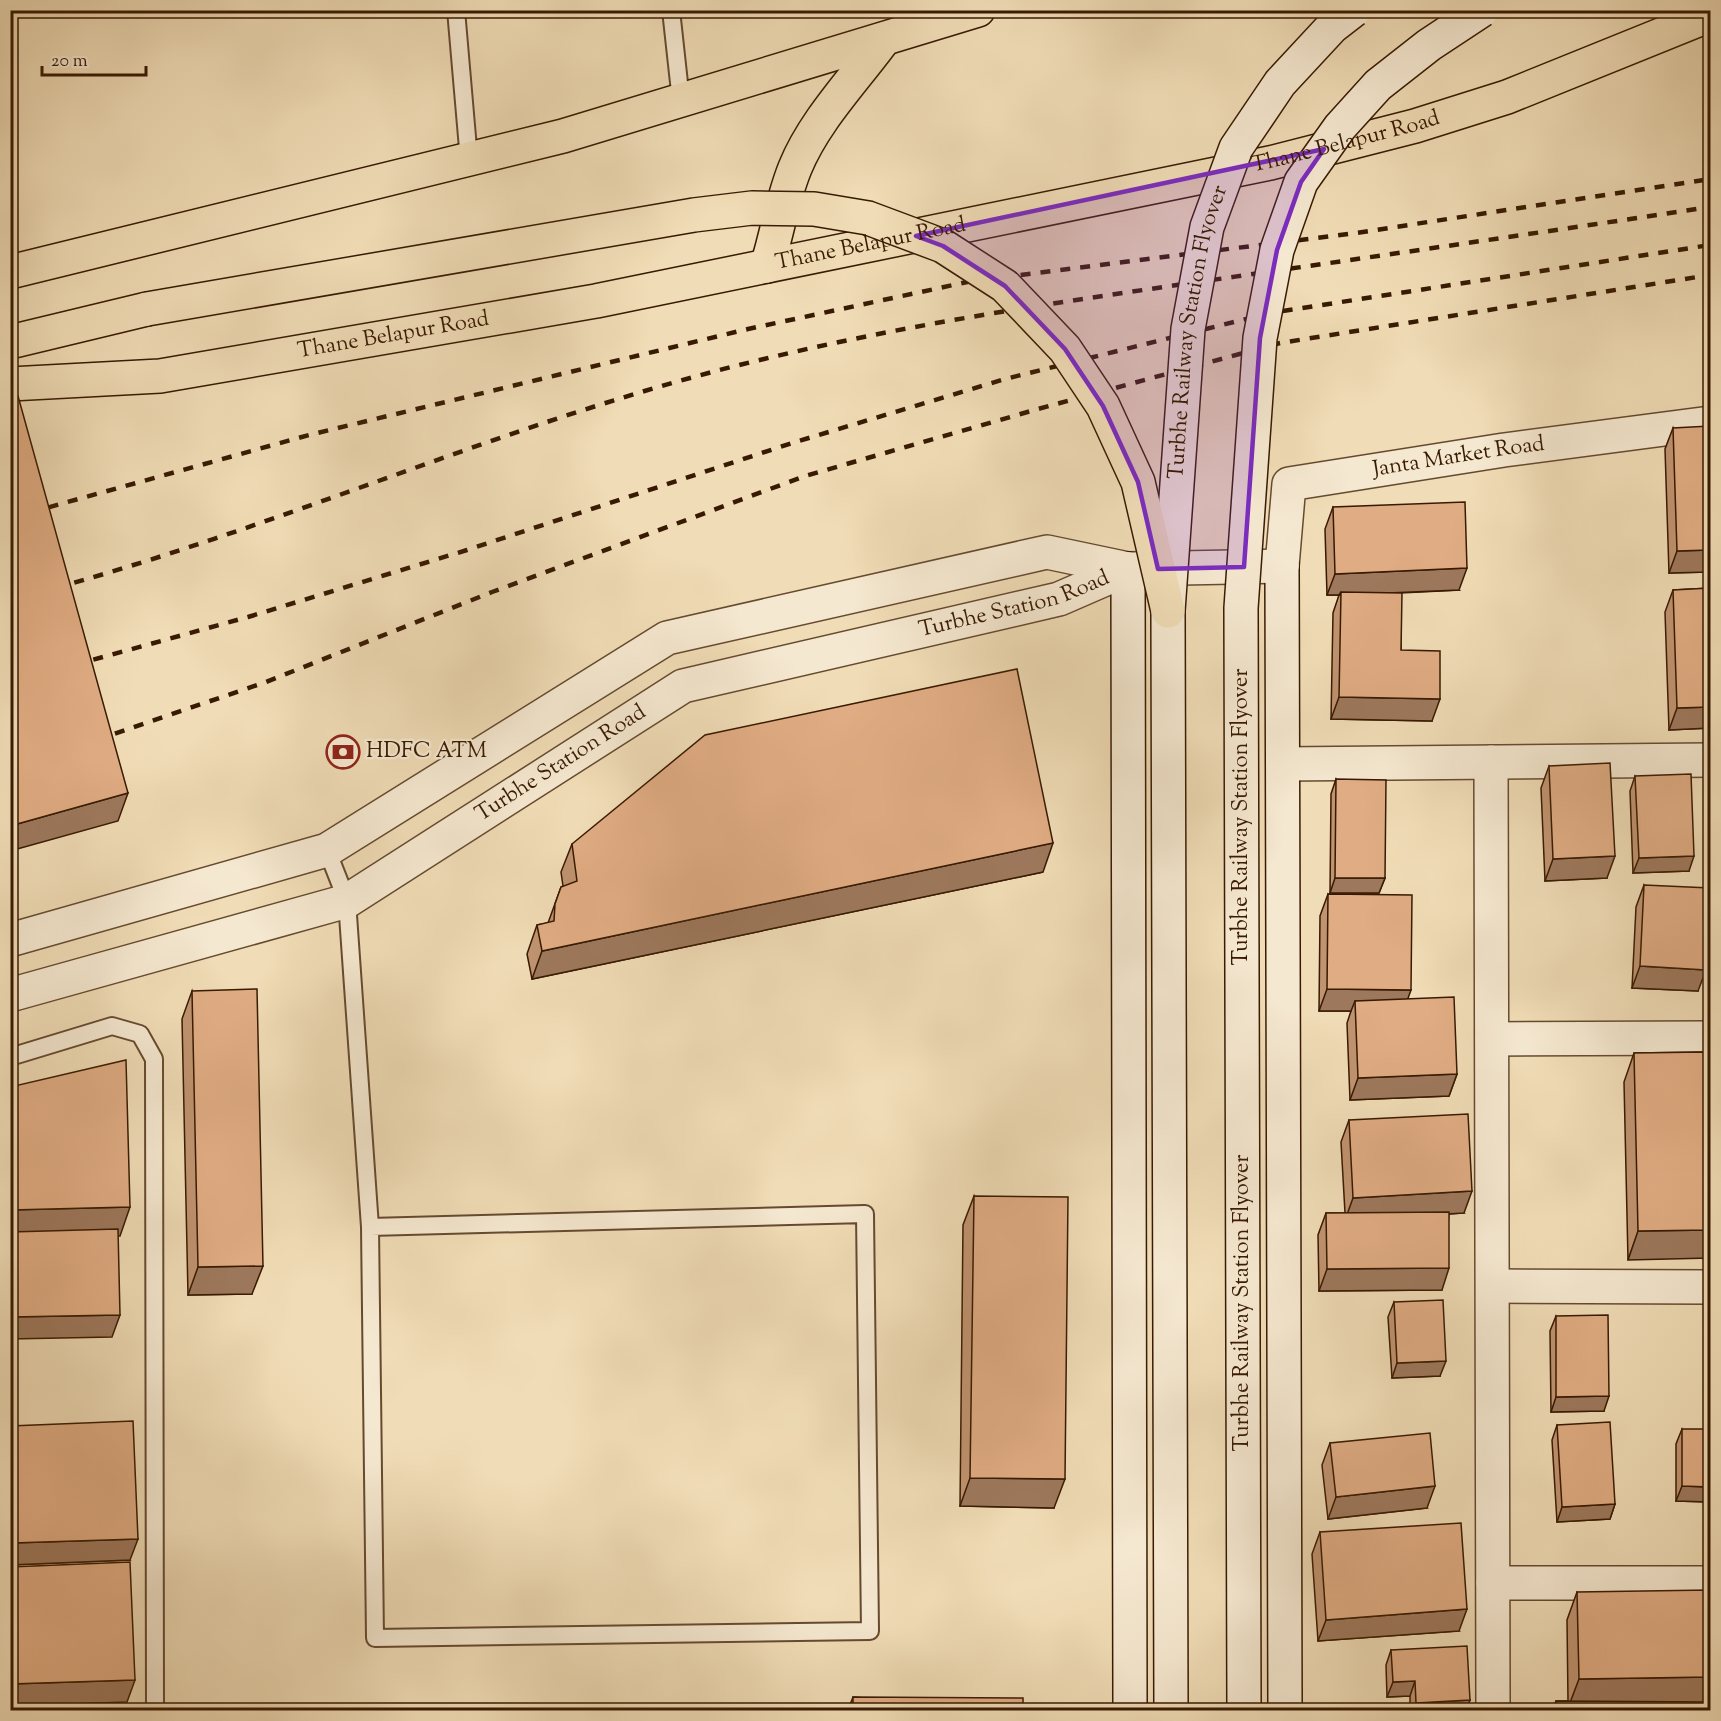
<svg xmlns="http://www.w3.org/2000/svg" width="1721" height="1721" viewBox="0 0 1721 1721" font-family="'Sorts Mill Goudy',serif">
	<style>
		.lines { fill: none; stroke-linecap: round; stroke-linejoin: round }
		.service-casing { stroke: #664a2f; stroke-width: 20 }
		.minor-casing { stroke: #664a2f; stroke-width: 36 }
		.tertiary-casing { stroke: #664a2f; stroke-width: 36 }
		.secondary-casing { stroke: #381a02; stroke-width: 36 }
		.primary-casing { stroke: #381a02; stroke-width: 36 }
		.service { stroke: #f5e8d0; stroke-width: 16 }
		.minor { stroke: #f5e8d0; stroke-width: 33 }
		.tertiary { stroke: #f5e8d0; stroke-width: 33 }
		.secondary { stroke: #f5e8d0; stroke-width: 33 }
		.primary { stroke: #f0dcb6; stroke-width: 33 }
		.rail { stroke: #381a02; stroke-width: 4.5; stroke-dasharray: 10 10; stroke-linecap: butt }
		.secondary-bridge-casing { stroke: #381a02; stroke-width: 36; stroke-linecap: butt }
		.primary-bridge-casing { stroke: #381a02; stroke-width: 36; stroke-linecap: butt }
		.secondary-bridge { stroke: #f5e8d0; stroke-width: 33 }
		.primary-bridge { stroke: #f0dcb6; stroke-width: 33 }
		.wall { fill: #c19471; stroke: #381a02; stroke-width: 1.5 }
		.shaded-wall { fill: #9d785c; stroke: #381a02; stroke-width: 1.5 }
		.building { fill: #e0ac83; stroke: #381a02; stroke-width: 1.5 }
		.marked { fill: #7b2cbf; fill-opacity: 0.2; stroke: #7b2cbf; stroke-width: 4.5; stroke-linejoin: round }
		.labels { text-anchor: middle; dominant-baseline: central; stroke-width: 4.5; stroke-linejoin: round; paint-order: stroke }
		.street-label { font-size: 22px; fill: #381a02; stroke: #f5e8d0 }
		.poi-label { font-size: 22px; fill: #381a02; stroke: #f5e8d0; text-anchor: start }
	</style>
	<rect width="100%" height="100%" fill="#f0dcb6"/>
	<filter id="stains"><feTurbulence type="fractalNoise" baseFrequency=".00333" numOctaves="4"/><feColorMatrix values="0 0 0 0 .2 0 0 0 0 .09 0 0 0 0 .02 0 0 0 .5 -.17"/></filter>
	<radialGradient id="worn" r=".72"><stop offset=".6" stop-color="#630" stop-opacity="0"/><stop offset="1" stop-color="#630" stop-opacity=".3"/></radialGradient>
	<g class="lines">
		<g class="service-casing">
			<g id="service">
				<polyline points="456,10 469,160"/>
				<polyline points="671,10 681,101"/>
				<polyline points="327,850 347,901 370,1227 375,1638 870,1631 865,1214 370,1227"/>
				<polyline points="10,1057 112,1026 140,1034 154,1059 155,1710"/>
			</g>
		</g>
		<g class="minor-casing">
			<g id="minor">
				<path id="s1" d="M1282,566L1289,484L1504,450L1710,423"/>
				<polyline points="1491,762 1493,1710"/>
				<polyline points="1283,764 1710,760"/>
				<polyline points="1492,1039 1710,1038"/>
				<polyline points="1493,1286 1710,1287"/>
				<polyline points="1493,1583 1710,1583"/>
			</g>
		</g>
		<g class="tertiary-casing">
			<g id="tertiary">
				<polyline points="10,940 327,850 667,638 1047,552 1128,569 1282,566"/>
				<path id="s2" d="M10,995L347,901L683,686L1059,599L1128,569"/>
			</g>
		</g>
		<g class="secondary-casing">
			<g id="secondary">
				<polyline points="1282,566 1285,1710"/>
				<polyline points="1128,569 1130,1710"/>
			</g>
		</g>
		<g class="primary-casing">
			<g id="primary">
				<path d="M767,266C777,234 782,200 795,168C814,121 854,80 884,39"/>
				<polyline points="10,272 563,136 978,10"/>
				<polyline points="10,342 147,309"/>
				<path id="s3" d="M10,384L160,376L596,301L1270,163L1415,126L1507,97L1710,15"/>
			</g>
		</g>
		<use href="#service" class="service"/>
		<use href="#minor" class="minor"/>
		<use href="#tertiary" class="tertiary"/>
		<use href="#secondary" class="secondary"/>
		<use href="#primary" class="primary"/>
		<g class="rail">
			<polyline points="10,518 309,435 748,329 972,281 1356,233 1710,179"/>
			<path d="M55,588C295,522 522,416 764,359C925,320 1089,298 1253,274C1406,252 1558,230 1710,207"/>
			<polyline points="74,665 248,617 467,550 792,443 1005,379 1270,313 1710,245"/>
			<polyline points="96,740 266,682 492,592 805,476 1038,409 1280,343 1710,275"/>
		</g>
		<g class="secondary-bridge-casing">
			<g id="secondary-bridge">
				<path id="s4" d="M1171,1710L1168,611L1188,329L1207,227L1236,148L1280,83L1332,27L1354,10"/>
				<polyline points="1244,1710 1241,608 1260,338 1277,250 1301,182 1340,127 1378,85 1429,45 1482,10"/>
			</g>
		</g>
		<g class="primary-bridge-casing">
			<polyline id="primary-bridge" points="147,309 694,215 752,208 814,209 868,218 943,246 1005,286 1065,349 1103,406 1138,482 1168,611"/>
		</g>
		<use href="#secondary-bridge" class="secondary-bridge"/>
		<use href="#primary-bridge" class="primary-bridge"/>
	</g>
	<g class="wall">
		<polygon points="1673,428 1710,572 1669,573 1665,449"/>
		<polygon points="1333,507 1459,590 1400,593 1401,650 1432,721 1331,719 1333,613 1339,595 1327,595 1325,529"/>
		<polygon points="1710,588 1710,728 1669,730 1665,612 1673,590"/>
		<polygon points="1549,766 1607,878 1545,881 1541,788"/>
		<polygon points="1635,776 1689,871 1633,873 1630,791"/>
		<polygon points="1336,779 1385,878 1379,893 1330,893 1331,794"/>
		<polygon points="1710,789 1710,822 1709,793"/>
		<polygon points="572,844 1043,872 532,979 527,954 537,925 548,923 561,887 563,886 561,872"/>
		<polygon points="1644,885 1698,991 1632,988 1636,907"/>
		<polygon points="1328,894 1408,999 1457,1074 1449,1096 1350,1100 1347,1023 1351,1011 1319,1011 1320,916"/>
		<polygon points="192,991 252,1294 188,1295 182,1019"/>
		<polygon points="1705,1052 1628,1260 1624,1082 1634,1053"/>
		<polygon points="1349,1120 1464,1213 1449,1214 1442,1290 1319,1291 1318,1235 1326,1213 1345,1213 1341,1142"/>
		<polygon points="974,1196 1054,1508 960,1506 963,1225"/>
		<polygon points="1394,1302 1440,1376 1392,1378 1388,1317"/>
		<polygon points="1556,1316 1604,1411 1551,1412 1550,1331"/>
		<polygon points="1557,1425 1615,1504 1610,1519 1557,1522 1552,1440"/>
		<polygon points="10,1426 130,1560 10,1565"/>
		<polygon points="1682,1429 1709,1502 1676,1501 1676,1444"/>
		<polygon points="1330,1443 1427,1508 1328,1519 1322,1465"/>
		<polygon points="1320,1532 1459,1631 1318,1641 1312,1554"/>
		<polygon points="1577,1592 1710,1710 1552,1710 1556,1701 1568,1701 1567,1620"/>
		<polygon points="1391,1650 1470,1700 1466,1710 1410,1710 1410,1696 1387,1697 1386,1665"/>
		<polygon points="853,1697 1023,1710 848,1710"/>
	</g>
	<g class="shaded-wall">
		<polygon points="1710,550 1710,572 1669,573 1677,551"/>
		<polygon points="1467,568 1459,590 1340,595 1341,592 1339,595 1327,595 1335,574"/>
		<polygon points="1339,697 1440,699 1432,721 1331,719"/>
		<polygon points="1710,707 1710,728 1669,730 1677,708"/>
		<polygon points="128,793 118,821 10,851 10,826"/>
		<polygon points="1053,843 1043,872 532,979 542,951"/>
		<polygon points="1615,856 1607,878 1545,881 1553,859"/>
		<polygon points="1694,856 1689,871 1633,873 1639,858"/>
		<polygon points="1335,878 1385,878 1379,893 1330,893"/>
		<polygon points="1640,966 1706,970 1698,991 1632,988"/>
		<polygon points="1327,989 1411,990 1403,1012 1355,1001 1351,1011 1319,1011"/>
		<polygon points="1457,1074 1449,1096 1350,1100 1358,1078"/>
		<polygon points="1472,1191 1464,1213 1345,1220 1353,1198"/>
		<polygon points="130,1207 120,1236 10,1238 10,1210"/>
		<polygon points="1710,1230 1710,1258 1628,1260 1638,1231"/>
		<polygon points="263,1266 252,1294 188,1295 198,1267"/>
		<polygon points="1449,1268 1442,1290 1319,1291 1327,1269"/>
		<polygon points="120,1315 112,1337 10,1339 10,1317"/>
		<polygon points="1446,1361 1440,1376 1392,1378 1397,1363"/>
		<polygon points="1609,1396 1604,1411 1551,1412 1556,1397"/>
		<polygon points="970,1478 1065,1479 1054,1508 960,1506"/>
		<polygon points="1435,1486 1427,1508 1328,1519 1336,1497"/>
		<polygon points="1682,1486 1710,1487 1710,1499 1709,1502 1676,1501"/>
		<polygon points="1615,1504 1610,1519 1557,1522 1562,1507"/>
		<polygon points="138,1539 130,1560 10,1565 10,1548 12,1543"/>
		<polygon points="1467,1609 1459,1631 1318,1641 1326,1620"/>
		<polygon points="1710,1677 1710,1706 1568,1708 1579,1679"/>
		<polygon points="135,1680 127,1702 10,1706 10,1684"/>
		<polygon points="1415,1681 1410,1696 1387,1697 1393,1682"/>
		<polygon points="1470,1700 1466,1710 1413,1710 1416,1703"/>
	</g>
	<g class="building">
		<polygon points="18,396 128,793 10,826 10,398"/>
		<polygon points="1710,426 1710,550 1677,551 1673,428"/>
		<polygon points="1465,502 1467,568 1335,574 1333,507"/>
		<polygon points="1710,588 1710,707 1677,708 1673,590"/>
		<polygon points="1341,592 1402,593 1401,650 1440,651 1440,699 1339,697"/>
		<polygon points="1017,669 1053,843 542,951 537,925 554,921 555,904 561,887 577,881 572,844 705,735"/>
		<polygon points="1610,763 1615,856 1553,859 1549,766"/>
		<polygon points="1691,774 1694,856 1639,858 1635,776"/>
		<polygon points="1336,779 1386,780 1385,878 1335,878"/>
		<polygon points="1644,885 1710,888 1706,970 1640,966"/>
		<polygon points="1328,894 1412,895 1411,990 1327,989"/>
		<polygon points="257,989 263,1266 198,1267 192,991"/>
		<polygon points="1454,997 1457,1074 1358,1078 1355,1001"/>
		<polygon points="1705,1052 1706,1135 1710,1135 1710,1230 1638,1231 1634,1053"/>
		<polygon points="126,1060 130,1207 10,1210 10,1087"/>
		<polygon points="1468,1114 1472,1191 1353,1198 1349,1120"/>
		<polygon points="974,1196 1068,1197 1065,1479 970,1478"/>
		<polygon points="1449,1212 1449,1268 1327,1269 1326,1213"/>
		<polygon points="118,1229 120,1315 10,1317 10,1232"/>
		<polygon points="1443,1300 1446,1361 1397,1363 1394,1302"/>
		<polygon points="1608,1315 1609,1396 1556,1397 1556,1316"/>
		<polygon points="133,1421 138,1539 12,1543 10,1500 10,1426"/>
		<polygon points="1610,1422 1615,1504 1562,1507 1557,1425"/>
		<polygon points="1682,1429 1710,1429 1710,1487 1682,1486"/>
		<polygon points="1430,1433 1435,1486 1336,1497 1330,1443"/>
		<polygon points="1461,1523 1467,1609 1326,1620 1320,1532"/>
		<polygon points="130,1562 135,1680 10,1684 10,1567"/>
		<polygon points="1710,1590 1710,1677 1579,1679 1577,1592"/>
		<polygon points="1467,1646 1470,1700 1416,1703 1415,1681 1393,1682 1391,1650"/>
		<polygon points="853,1697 1023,1698 1023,1710 853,1710"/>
		<polygon points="1556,1701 1710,1702 1710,1710 1556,1710"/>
	</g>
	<path class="marked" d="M1324,149L1301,182L1277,250L1260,338L1244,567L1158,569L1138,482L1103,406L1065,349L1005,286L943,246L916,236Z"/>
	<defs>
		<g id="bank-ring" transform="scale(1.725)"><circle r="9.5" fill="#f5e8d0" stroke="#8f2418" stroke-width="1.5"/><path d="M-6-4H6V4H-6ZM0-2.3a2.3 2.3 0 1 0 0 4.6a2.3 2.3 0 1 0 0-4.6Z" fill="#8f2418"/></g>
	</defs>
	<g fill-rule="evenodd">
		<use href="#bank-ring" x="343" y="752"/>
	</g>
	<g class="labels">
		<g class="street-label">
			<text stroke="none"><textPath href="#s3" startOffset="1359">Thane Belapur Road</textPath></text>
			<text stroke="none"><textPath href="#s3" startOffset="873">Thane Belapur Road</textPath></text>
			<text stroke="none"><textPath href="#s4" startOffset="1380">Turbhe Railway Station Flyover</textPath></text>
			<text stroke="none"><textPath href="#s3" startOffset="387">Thane Belapur Road</textPath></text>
			<text stroke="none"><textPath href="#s1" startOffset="254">Janta Market Road</textPath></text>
			<text stroke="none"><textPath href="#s2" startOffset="1090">Turbhe Station Road</textPath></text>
			<text stroke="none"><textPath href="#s2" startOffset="604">Turbhe Station Road</textPath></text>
			<text transform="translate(1242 817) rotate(-90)">Turbhe Railway Station Flyover</text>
			<text transform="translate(1243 1303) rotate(-90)">Turbhe Railway Station Flyover</text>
		</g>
		<g class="poi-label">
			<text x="366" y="752">HDFC ATM</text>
		</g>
	</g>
	<rect width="1721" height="1721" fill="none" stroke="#f0dcb6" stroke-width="36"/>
	<rect x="12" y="12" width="1697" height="1697" fill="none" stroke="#381a02" stroke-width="3"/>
	<rect x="18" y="18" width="1685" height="1685" fill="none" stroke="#381a02" stroke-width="1.5"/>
	<path d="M42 66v9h104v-9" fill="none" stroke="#381a02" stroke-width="3"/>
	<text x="51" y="66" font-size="18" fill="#381a02" stroke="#f5e8d0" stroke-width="4.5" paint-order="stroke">20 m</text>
	<rect width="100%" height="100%" filter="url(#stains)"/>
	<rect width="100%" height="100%" fill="url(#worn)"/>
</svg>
